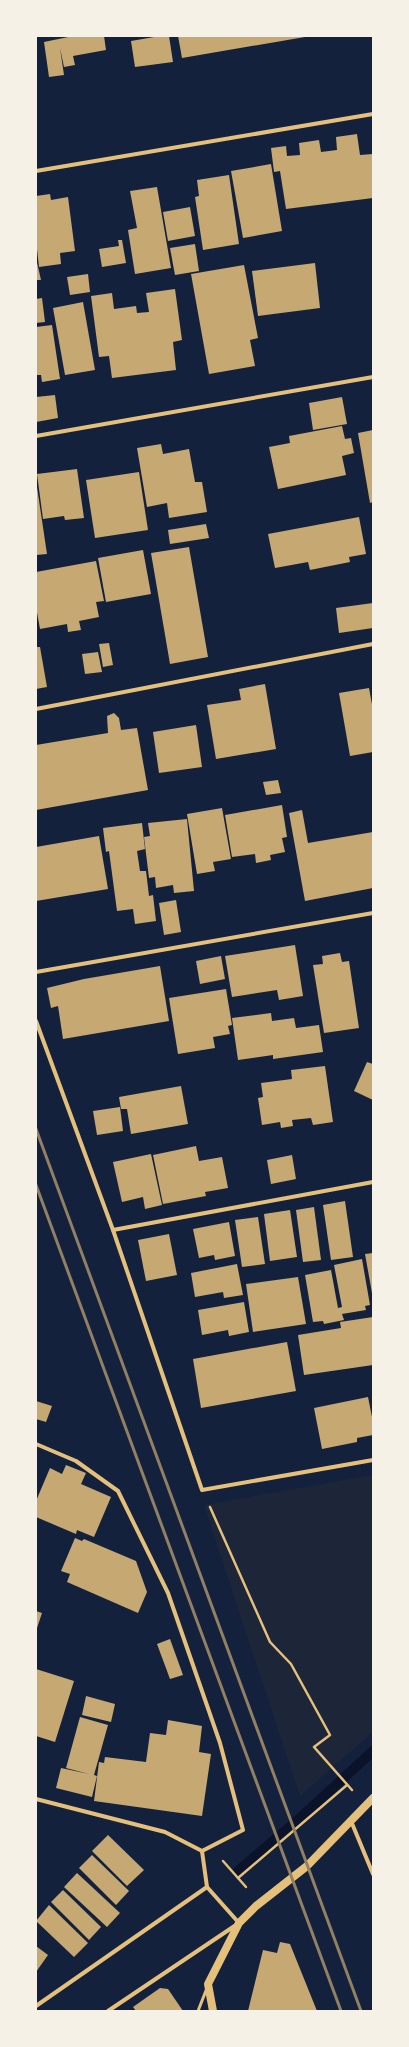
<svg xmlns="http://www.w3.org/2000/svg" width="409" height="2047" viewBox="0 0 409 2047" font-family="Lora,serif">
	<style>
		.green { fill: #1d2539 }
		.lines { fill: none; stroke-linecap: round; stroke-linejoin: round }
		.stream { stroke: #0b132b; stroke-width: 10 }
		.building { fill: #c6a872 }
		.path { stroke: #e5c07b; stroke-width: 2.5 }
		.service { stroke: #e5c07b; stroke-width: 3 }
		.minor { stroke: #e5c07b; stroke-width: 4 }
		.secondary { stroke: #e5c07b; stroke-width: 8 }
		.rail { stroke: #918062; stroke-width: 3 }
	</style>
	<rect width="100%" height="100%" fill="#14213d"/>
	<polygon class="green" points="373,1475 373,1732 300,1796 204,1505"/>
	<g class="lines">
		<polyline class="stream" points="238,1871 300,1818 373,1751"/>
	</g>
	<g class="building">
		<polygon points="73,36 104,36 106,50 73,56 75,65 64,67 60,48 64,75 49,77 44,42"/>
		<polygon points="160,36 169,36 173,62 135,67 131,41"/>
		<polygon points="178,36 305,36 305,37 182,58"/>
		<polygon points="357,134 360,155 373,154 373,198 286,209 280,171 274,172 271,148 286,146 287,156 300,155 299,143 319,140 321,152 337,150 336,137"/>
		<polygon points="271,164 282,231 243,238 231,171"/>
		<polygon points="229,175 239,244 203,250 195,197 199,196 197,180"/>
		<polygon points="157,187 171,268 135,274 128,230 137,228 130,191"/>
		<polygon points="50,194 51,200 68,197 75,251 60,253 61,264 39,267 36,240 36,196"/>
		<polygon points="190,207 195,236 168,241 163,212"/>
		<polygon points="118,240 122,240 126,263 102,267 99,249 119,246"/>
		<polygon points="195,244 199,271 175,275 170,248"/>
		<polygon points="36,258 41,280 36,280"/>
		<polygon points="315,263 320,308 258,316 252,271"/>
		<polygon points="244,265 258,338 250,340 255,366 209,374 191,274"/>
		<polygon points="88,274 90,292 70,295 67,277"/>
		<polygon points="175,289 182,340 173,342 176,370 112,378 109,356 99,357 91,296 112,293 114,309 136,306 137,313 149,312 146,293"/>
		<polygon points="42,298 45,322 36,323 36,299"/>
		<polygon points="83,302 95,370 65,375 53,308"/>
		<polygon points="52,325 60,379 42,382 41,375 36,375 36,327"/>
		<polygon points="55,395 58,418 36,422 36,397"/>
		<polygon points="342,397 347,424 313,430 309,403"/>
		<polygon points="342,426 345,439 351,438 354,453 342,456 346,475 278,489 269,447 290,443 289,436"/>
		<polygon points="373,430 373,502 370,503 358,433"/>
		<polygon points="161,444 163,454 189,449 195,482 202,482 207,512 169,518 167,503 147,507 137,448"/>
		<polygon points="77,469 84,518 65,520 64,516 43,519 37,474"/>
		<polygon points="139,472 148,530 95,538 86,480"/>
		<polygon points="37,487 47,554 36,555 36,488"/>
		<polygon points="359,517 366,554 349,557 350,562 310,570 308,562 275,568 268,534"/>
		<polygon points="206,524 209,538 170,544 168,530"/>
		<polygon points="189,547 208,657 170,664 151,553"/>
		<polygon points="143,550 151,594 106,602 98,558"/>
		<polygon points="96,561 104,601 96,602 99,617 79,621 81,630 68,632 67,624 40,629 36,607 36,572"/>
		<polygon points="373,603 373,628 339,633 336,608"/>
		<polygon points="109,643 113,665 103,667 99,644"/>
		<polygon points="36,647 40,647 47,687 36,689"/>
		<polygon points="98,652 102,672 85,674 82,654"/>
		<polygon points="265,684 276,749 216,759 207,705 241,700 239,689"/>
		<polygon points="369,688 373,710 373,752 350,756 339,693"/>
		<polygon points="114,713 119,718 121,730 137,728 148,790 36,810 36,745 108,733 107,716"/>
		<polygon points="196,725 202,767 159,773 153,732"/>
		<polygon points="278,780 281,793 266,795 263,782"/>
		<polygon points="282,805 287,837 282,838 285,852 270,855 271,860 256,863 255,854 232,857 225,815"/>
		<polygon points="222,808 231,859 213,862 215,871 197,874 187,814"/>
		<polygon points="302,810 308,843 373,832 373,888 305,901 289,813"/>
		<polygon points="187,819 194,891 174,893 173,885 156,888 155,877 149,878 144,837 150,836 148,823"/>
		<polygon points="142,823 145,849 137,851 140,871 146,871 149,896 153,895 156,921 135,924 133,909 117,911 109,851 106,852 103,828"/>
		<polygon points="99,836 108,889 36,901 36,847"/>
		<polygon points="176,900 181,932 164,935 159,903"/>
		<polygon points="295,945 303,996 279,1000 277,990 232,997 225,956"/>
		<polygon points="340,953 342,962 349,961 359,1028 324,1033 313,965 323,964 322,956"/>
		<polygon points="221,956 225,979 200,984 196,961"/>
		<polygon points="160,966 169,1021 63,1039 58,1006 51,1008 47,988 84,979"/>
		<polygon points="226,989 232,1025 228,1026 230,1034 213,1037 215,1048 178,1054 169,998"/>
		<polygon points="271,1013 272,1021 294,1018 296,1028 319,1025 323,1052 273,1059 273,1055 238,1060 232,1018"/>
		<polygon points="367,1062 373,1064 373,1100 354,1091"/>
		<polygon points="325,1066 333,1122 313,1125 311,1118 292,1120 293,1126 281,1128 280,1122 262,1125 258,1098 263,1097 261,1083 292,1079 291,1070"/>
		<polygon points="181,1086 188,1124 131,1134 127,1109 121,1109 119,1097"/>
		<polygon points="120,1107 123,1131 97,1135 93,1111"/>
		<polygon points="196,1146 199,1161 222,1157 228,1188 205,1192 206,1196 163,1204 153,1155"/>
		<polygon points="151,1154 162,1205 145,1209 143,1197 122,1202 113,1162"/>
		<polygon points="292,1155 296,1179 271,1184 267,1160"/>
		<polygon points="345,1201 353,1257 331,1260 323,1205"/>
		<polygon points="314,1207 321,1260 303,1262 296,1210"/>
		<polygon points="290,1210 297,1257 270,1261 264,1214"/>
		<polygon points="258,1217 265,1264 242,1267 235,1220"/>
		<polygon points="229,1222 235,1256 215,1260 214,1255 199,1258 193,1229"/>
		<polygon points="169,1234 177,1275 146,1281 138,1240"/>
		<polygon points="373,1253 373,1293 372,1293 365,1254"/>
		<polygon points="362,1259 370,1305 365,1306 366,1310 342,1314 344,1320 324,1324 323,1321 313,1322 305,1275 331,1270 338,1308 342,1307 334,1265"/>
		<polygon points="237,1264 243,1295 224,1298 223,1292 195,1297 191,1273"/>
		<polygon points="298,1277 306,1324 253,1332 246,1284"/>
		<polygon points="244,1302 249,1332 229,1336 228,1330 202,1335 198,1310"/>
		<polygon points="373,1317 373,1365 304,1375 298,1335 341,1328 340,1322"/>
		<polygon points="287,1342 296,1391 201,1408 193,1359"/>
		<polygon points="368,1397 373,1422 373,1435 357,1438 357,1442 322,1449 314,1408"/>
		<polygon points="36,1401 52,1406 46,1422 36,1419"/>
		<polygon points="66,1465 86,1473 81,1484 111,1497 94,1537 77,1530 76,1534 36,1517 36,1501 50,1468 62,1474"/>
		<polygon points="75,1538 82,1541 84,1539 136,1561 147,1592 138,1613 67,1582 70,1574 61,1571"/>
		<polygon points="36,1611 42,1613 36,1631"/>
		<polygon points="170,1639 183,1675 170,1679 157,1644"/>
		<polygon points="36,1669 74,1681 55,1742 36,1736"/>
		<polygon points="86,1696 115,1704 111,1722 82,1715"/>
		<polygon points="80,1717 108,1725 94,1775 97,1776 92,1797 56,1788 61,1768 89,1774 66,1768"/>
		<polygon points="168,1720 202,1726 199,1752 211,1754 202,1816 94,1801 99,1762 104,1763 105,1757 146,1762 150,1733 166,1735"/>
		<polygon points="108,1835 144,1870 127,1886 92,1851"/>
		<polygon points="92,1855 129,1891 116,1905 79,1868"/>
		<polygon points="77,1873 120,1913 107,1927 64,1887"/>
		<polygon points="63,1890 101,1927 89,1940 51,1902"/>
		<polygon points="49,1905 88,1943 74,1957 36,1921"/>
		<polygon points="280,1942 290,1944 317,2011 248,2011 263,1950 277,1953"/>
		<polygon points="36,1946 48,1955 36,1972"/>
		<polygon points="160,1988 168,1989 183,2011 136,2011 133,2007"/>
	</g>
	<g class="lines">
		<g class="path">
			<polyline points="210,1507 270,1642 291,1664 330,1735 314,1747 352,1790"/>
			<polyline points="223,1861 246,1887"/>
			<polyline points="238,1878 347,1785"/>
		</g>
		<polyline class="service" points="198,2011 207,1988"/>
		<g class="minor">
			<polyline points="36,171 373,114"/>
			<polyline points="36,436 373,377"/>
			<polyline points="36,709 373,644"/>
			<polyline points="36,972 373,913"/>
			<polyline points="36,1021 113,1230 202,1490 373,1460"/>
			<polyline points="113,1230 373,1182"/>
			<polyline points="36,1444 76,1461 118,1491 168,1593 220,1743 243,1830 202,1851"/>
			<polyline points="36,1799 165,1832 202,1851"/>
			<polyline points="351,1821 373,1874"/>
			<polyline points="36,2006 207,1887"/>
			<polyline points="108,2011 239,1923 207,1887 202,1851"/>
		</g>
		<polyline class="secondary" points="213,2011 208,1984 239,1923 256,1906 307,1866 373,1798"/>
		<g class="rail">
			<polyline points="36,1129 361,2011"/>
			<polyline points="36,1185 341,2011"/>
		</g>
	</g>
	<rect width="409" height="2047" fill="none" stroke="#f6f1e7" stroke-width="74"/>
</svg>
